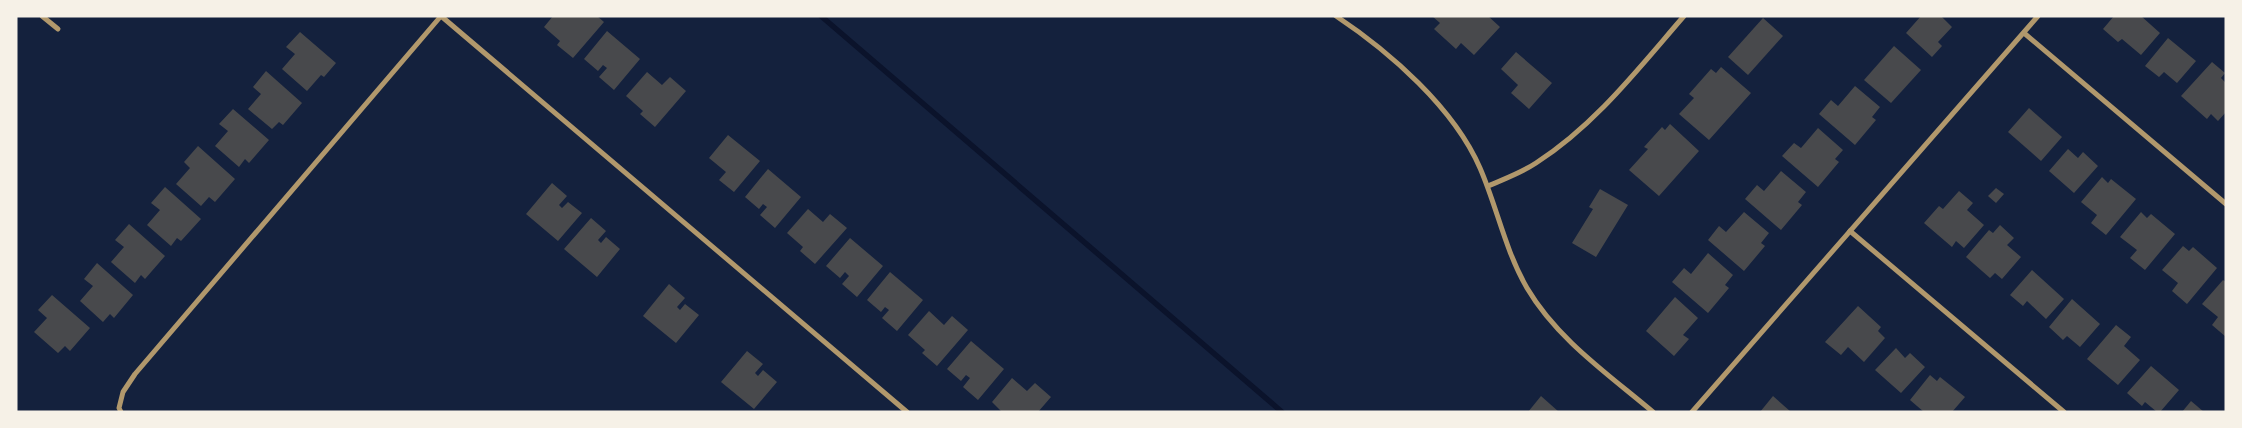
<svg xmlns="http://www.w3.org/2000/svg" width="2242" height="428" viewBox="0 0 2242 428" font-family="'Titillium Web',sans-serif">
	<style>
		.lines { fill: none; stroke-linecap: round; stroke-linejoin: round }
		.stream { stroke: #0b132b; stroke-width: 5.5 }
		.building { fill: #48494c }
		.minor { stroke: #b1986c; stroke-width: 5 }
	</style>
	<rect width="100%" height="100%" fill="#14213d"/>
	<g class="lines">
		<polyline class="stream" points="821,16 1282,412"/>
	</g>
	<g class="building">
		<polygon points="553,16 597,16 604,22 573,58 557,45 560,41 544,27"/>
		<polygon points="1432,16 1488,16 1500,27 1474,55 1461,43 1456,49 1434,29 1440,23"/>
		<polygon points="1921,16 1941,16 1952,27 1938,42 1942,46 1932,57 1906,33"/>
		<polygon points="2114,16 2141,16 2160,33 2141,55 2122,39 2118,42 2103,29"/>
		<polygon points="1763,18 1783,36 1748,75 1728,57"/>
		<polygon points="607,31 640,59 614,90 599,77 607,68 603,65 598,71 584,59"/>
		<polygon points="300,32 336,63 324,77 321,75 307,91 282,69 295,54 286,47"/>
		<polygon points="2168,38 2196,61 2177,83 2164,72 2159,77 2145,66"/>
		<polygon points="1894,46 1921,70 1891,103 1864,80"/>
		<polygon points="1516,52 1552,83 1529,109 1511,93 1518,85 1501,69"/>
		<polygon points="2212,62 2225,73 2221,78 2226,83 2226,112 2218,121 2211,114 2207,119 2181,96"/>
		<polygon points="1721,67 1751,93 1709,140 1679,114 1694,98 1689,94 1711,69 1716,73"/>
		<polygon points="266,71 302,103 283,125 279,122 272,129 248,109 261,94 253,87"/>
		<polygon points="647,72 662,85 670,77 686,91 655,127 640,114 643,111 626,96"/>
		<polygon points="1855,86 1880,107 1872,117 1876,120 1855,145 1819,114 1831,100 1838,106"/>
		<polygon points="2029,108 2062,137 2041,161 2008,132"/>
		<polygon points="233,109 269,140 249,163 245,159 239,167 215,146 228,131 219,124"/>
		<polygon points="1670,124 1699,151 1659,196 1629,170 1648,149 1644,147 1662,127 1665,130"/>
		<polygon points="1818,128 1843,150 1835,159 1839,162 1818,187 1782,156 1794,143 1801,148"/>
		<polygon points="728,135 760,161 734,192 719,180 726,172 709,158"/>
		<polygon points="198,146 235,179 215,202 209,197 201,206 176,184 190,168 184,162"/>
		<polygon points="2068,149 2078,158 2083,152 2098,166 2074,193 2049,171"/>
		<polygon points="768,169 801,197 775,228 760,215 767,207 763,204 759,209 745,197"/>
		<polygon points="1781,171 1806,192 1798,202 1802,205 1781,230 1745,199 1757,185 1764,191"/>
		<polygon points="2102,177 2108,183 2111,179 2136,199 2106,235 2091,223 2097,215 2081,202"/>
		<polygon points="552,183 567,196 559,205 562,208 568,202 582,213 558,241 526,214"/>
		<polygon points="165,187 201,219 181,241 177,238 171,246 147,225 160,210 151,203"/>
		<polygon points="1996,188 2004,194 1996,203 1988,196"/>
		<polygon points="1600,189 1628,205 1596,257 1572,243 1593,209 1589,207"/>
		<polygon points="1959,191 1973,203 1967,210 1984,225 1964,248 1956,241 1952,247 1924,223 1939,206 1943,209"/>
		<polygon points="808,209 823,222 830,214 847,228 815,264 800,251 803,247 787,233"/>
		<polygon points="1744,212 1769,233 1761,243 1765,246 1744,271 1708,240 1719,226 1726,232"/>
		<polygon points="2141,212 2147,218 2151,214 2175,234 2145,270 2130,258 2137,250 2120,237"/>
		<polygon points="591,218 606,231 598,240 601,243 606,237 620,249 597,277 564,249"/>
		<polygon points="129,224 165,256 145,279 141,275 135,283 111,262 124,247 115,240"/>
		<polygon points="2000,225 2014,238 2007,245 2021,257 2002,279 1995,273 1990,278 1966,257 1989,230 1993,233"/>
		<polygon points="850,238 883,266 857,297 842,284 849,276 845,272 840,278 826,266"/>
		<polygon points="2183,246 2189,251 2193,247 2217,268 2187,304 2172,291 2178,283 2162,270"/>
		<polygon points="1708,253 1733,275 1725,285 1729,288 1708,313 1672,282 1684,268 1691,274"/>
		<polygon points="97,263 133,295 114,318 110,314 103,322 80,301 93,286 84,279"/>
		<polygon points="2032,270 2064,299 2046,319 2027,301 2023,306 2010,295"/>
		<polygon points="890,272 923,300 897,331 882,318 889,310 885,307 881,312 867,300"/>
		<polygon points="2223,280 2226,282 2226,337 2212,325 2218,317 2202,304"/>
		<polygon points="669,284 685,298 677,307 680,310 685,304 699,315 676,343 643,316"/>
		<polygon points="52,295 90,328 70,351 65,346 58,353 34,332 47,318 38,310"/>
		<polygon points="1675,297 1698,318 1683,335 1689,339 1674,356 1646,331"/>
		<polygon points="2072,299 2100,324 2080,347 2067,336 2063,340 2049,327"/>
		<polygon points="1858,306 1881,327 1878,331 1885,338 1864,362 1848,347 1841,355 1825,342"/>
		<polygon points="929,311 944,325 952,316 968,330 937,366 922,353 925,350 908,335"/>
		<polygon points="2116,325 2131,337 2124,346 2140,360 2118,385 2087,359"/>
		<polygon points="971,341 1004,369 978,400 963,387 970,378 966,375 961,381 947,369"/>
		<polygon points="1896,348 1905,358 1910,353 1925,367 1901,393 1875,370"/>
		<polygon points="747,351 763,364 755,373 758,376 763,370 777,382 754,409 721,382"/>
		<polygon points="2151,366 2179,390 2160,412 2157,412 2145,402 2142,406 2127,393"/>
		<polygon points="1930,375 1937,381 1940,377 1965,397 1952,412 1924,412 1910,400"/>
		<polygon points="1012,378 1027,391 1035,383 1051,397 1038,412 1002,412 992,402"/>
		<polygon points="1541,396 1559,412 1528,412"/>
		<polygon points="1773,396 1791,412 1760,412"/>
		<polygon points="2191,401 2204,412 2182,412"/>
	</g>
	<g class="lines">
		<g class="minor">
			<polyline points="42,16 58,29"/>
			<polyline points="441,16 907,412"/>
			<path d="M1336,16C1390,52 1454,108 1480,168C1497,207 1505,250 1527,288C1557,339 1608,374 1653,412"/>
			<polyline points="2024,33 2226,204"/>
			<path d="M1488,186C1504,179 1521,173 1536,163C1595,125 1638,69 1684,16"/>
			<polyline points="1850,231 2064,412"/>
			<polyline points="121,412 119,408 123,392 135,374 441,16"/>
			<polyline points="1692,412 2038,16"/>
		</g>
	</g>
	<rect width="2242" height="428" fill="none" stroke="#f6f1e7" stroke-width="35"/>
</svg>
